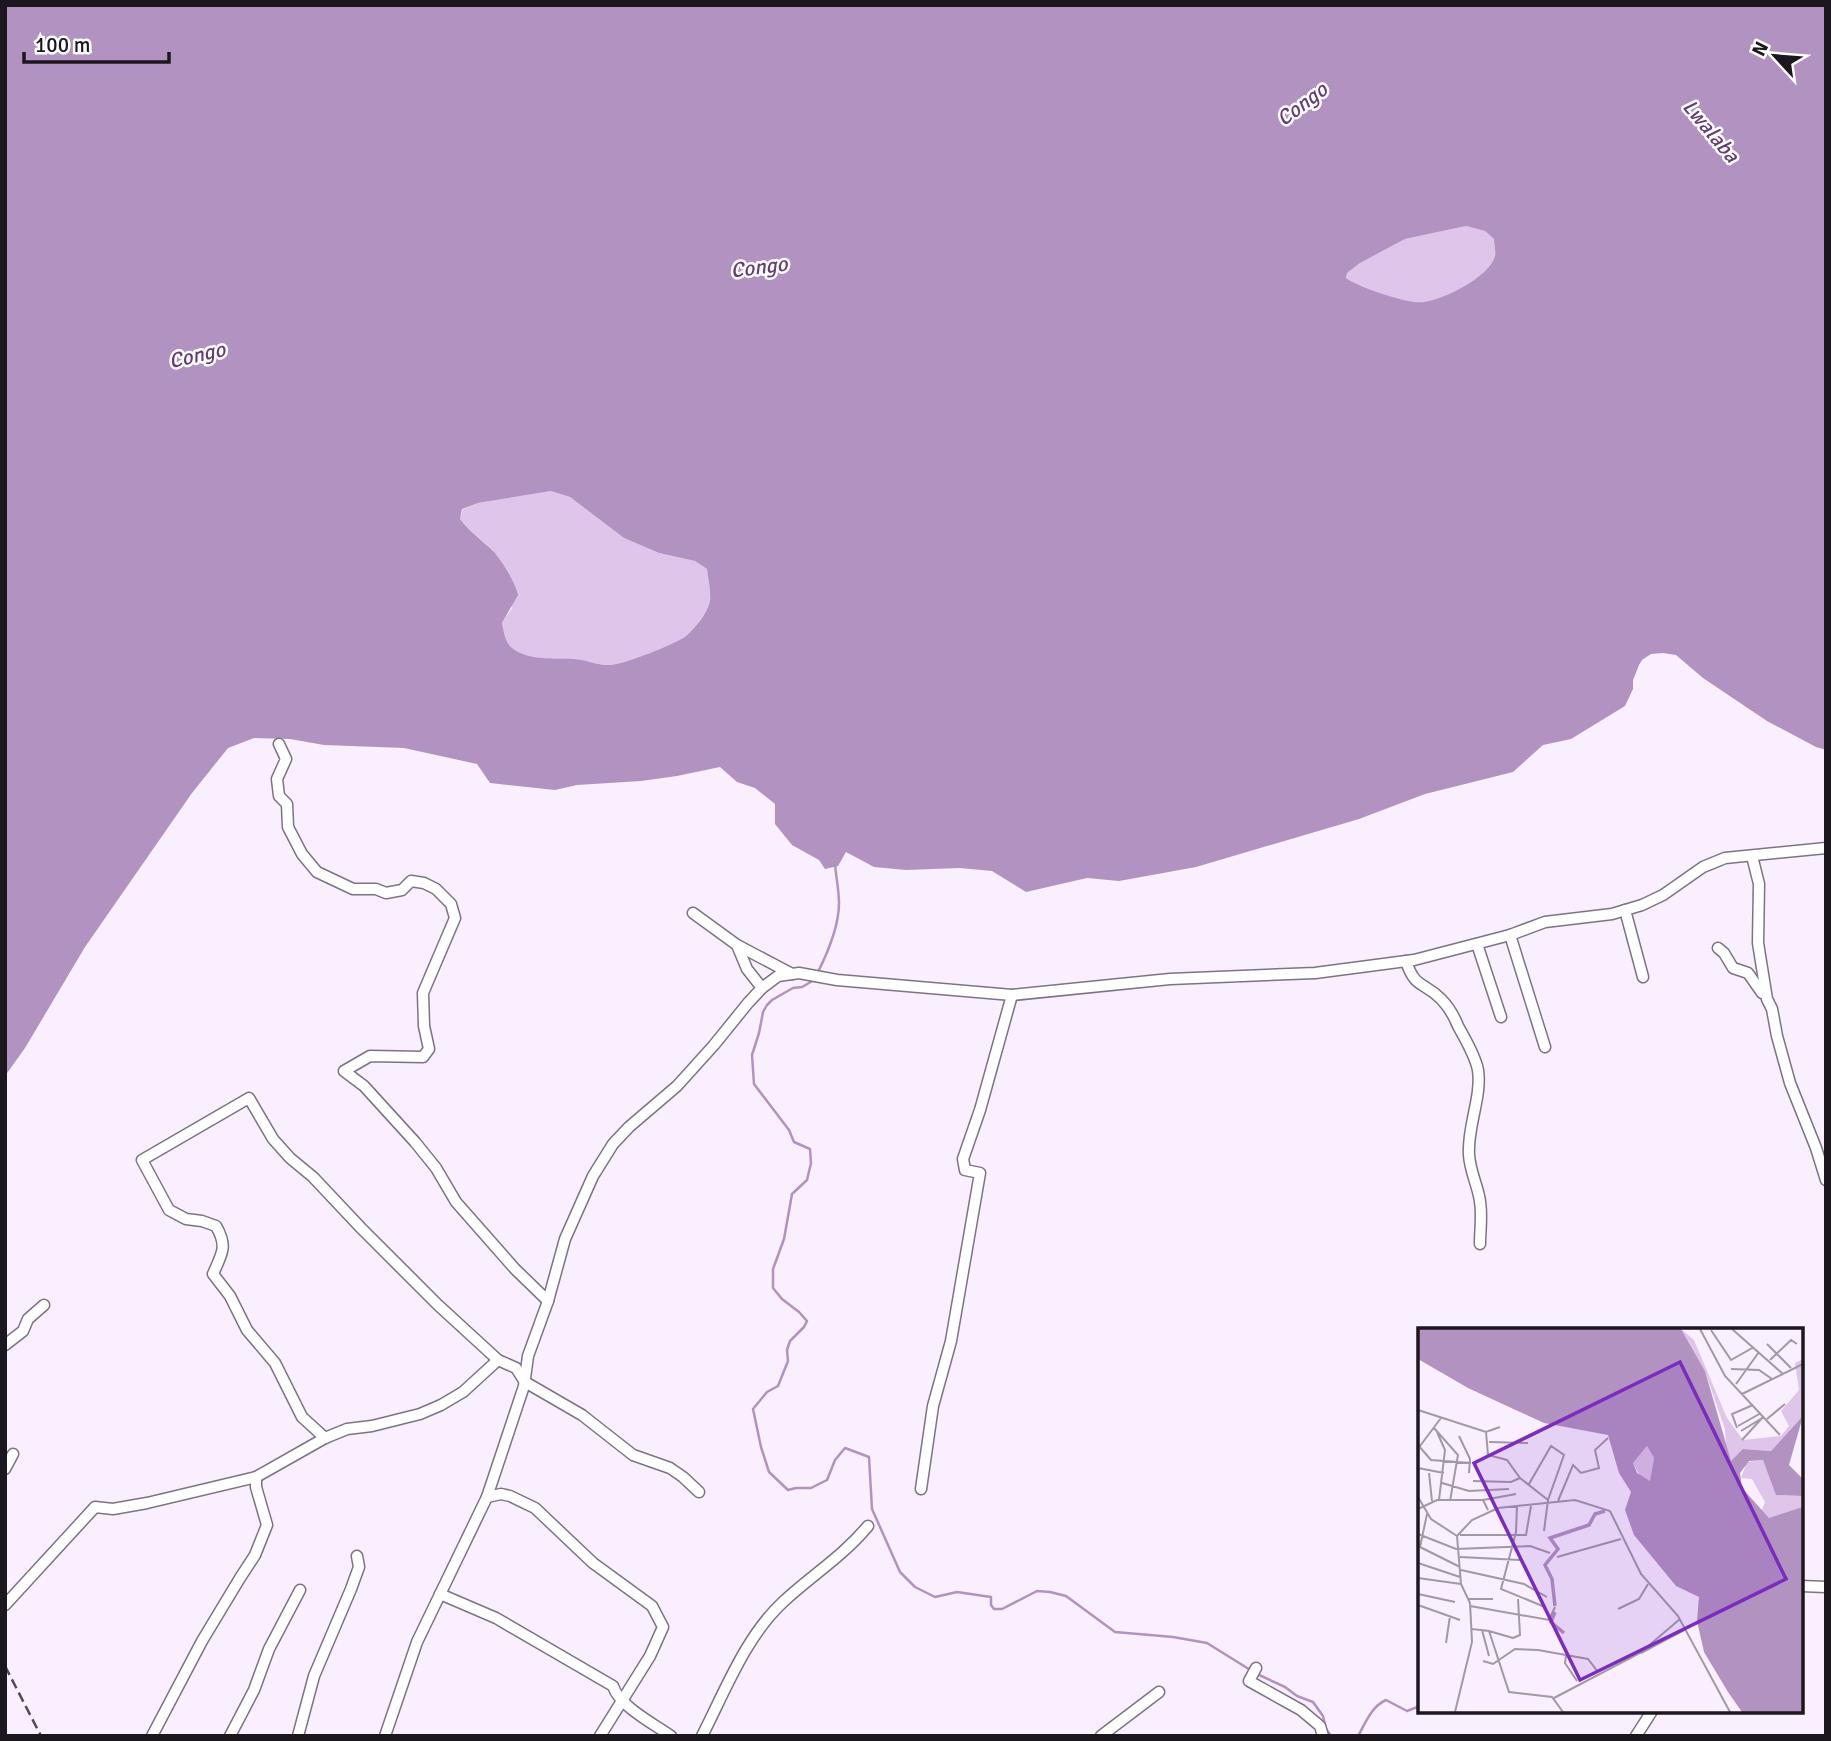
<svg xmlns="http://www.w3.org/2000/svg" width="1831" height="1741" viewBox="0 0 1831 1741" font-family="Signika,sans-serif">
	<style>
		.green { fill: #dec5e9 }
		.water { fill: #b292c0; fill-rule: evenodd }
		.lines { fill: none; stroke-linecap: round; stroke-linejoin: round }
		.stream { stroke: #b292c0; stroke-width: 2.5 }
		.street-casing { stroke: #7e7384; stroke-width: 13 }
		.street { stroke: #fff; stroke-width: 10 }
		.rail { stroke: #514b54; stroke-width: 2.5; stroke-dasharray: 10 5; stroke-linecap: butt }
		.labels { text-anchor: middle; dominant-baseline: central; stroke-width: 5; stroke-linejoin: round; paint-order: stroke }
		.water-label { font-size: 21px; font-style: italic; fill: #643c76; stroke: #fff }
		.inset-river { fill: none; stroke: #b292c0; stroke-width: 3.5 }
		.inset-road { fill: none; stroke: #a199a4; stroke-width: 2 }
		.view { fill: #7b2cbf; fill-opacity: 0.15; stroke: #7b2cbf; stroke-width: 3.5 }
		.inset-edge { fill: none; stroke: #1c171e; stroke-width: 3.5 }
	</style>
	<rect width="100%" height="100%" fill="#f9effe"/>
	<g class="green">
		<path d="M1466,226L1485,231L1494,239C1494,244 1496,251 1495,256C1489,277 1444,299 1424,303C1408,305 1359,287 1346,278L1347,273L1360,263L1405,239Z"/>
		<path d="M551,491L570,497L624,538L659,553L695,561L707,569C708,579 711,592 710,601C707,613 694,629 686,636C676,644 624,664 611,665C599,666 586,660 574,659C553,657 531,662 512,648C505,642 504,632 502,623L512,608C508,590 507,570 496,555C486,541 470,533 460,519L463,509L478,503Z"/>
	</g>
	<path class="water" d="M5,5H1826V750L1816,747L1767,721L1703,678L1676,655L1663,653L1651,654L1642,660L1639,665L1633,680V689L1625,706L1571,739L1543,745L1513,772L1425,794L1359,819L1196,867L1119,881L1087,878L1026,892L992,871L960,868L906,870L874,867L846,852L838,866L825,869L819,860L792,845L775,824V804L755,788L737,782L720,767L677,776L641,781L577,785L555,790L490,783L477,764L404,748L324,745L290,739L254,738L228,748L192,793L85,947L25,1048L5,1076ZM1466,226L1485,231L1494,239C1494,244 1496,251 1495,256C1489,277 1445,299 1424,302C1409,305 1358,287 1346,278L1347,273L1360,263L1405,239ZM551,491L570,497L624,538L659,553L695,561L707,569C708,578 711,592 710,601C707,614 695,628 686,636C676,644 624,664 611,665C599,666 587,660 574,659C553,657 531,662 512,648C505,642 504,632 502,623L518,595C515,582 502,561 493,551C482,540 470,532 460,519L462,509L478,503Z"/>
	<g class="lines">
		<g class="stream">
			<path d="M818,972C828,952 839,927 839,903C839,890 836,877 835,864"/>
			<polyline points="816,979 802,987 793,988 772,1000 767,1005 763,1012 759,1033 752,1055 754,1084 789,1130 794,1142 810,1149 811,1163 807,1180 792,1194 784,1239 773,1269 773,1288 782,1299 799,1312 807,1321 804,1327 790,1341 787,1350 788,1361 778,1386 767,1392 753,1409 761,1447 769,1472 788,1490 796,1488 811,1488 827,1480 835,1460 845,1448 869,1457 872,1509 900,1572 915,1587 935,1597 957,1592 991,1597 991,1605 994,1609 1002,1609 1037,1591 1050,1592 1066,1596 1115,1632 1173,1637 1207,1643 1252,1671"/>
			<polyline points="1257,1674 1285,1687 1297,1696 1313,1702 1323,1716 1326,1729 1331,1736"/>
			<path d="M1358,1736C1366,1722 1371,1707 1386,1700L1407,1711L1420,1706"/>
		</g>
		<g class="street-casing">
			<g id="street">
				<polyline points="279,744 286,759 277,779 279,796 287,804 288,827 302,854 317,872 353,889 376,889 386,893 402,890 411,881 424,883 436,889 451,904 455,918 423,993 424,1026 429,1049 423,1057 370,1056 344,1071 364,1086 415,1142 436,1168 456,1202 515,1269 548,1301"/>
				<polyline points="1752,856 1759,884 1758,943 1767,999 1772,1009 1777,1036 1790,1083 1816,1148 1826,1180"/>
				<polyline points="1625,910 1643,977"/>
				<polyline points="693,913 737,945 792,974"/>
				<polyline points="1510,935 1545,1047"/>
				<polyline points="1477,944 1501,1017"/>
				<polyline points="737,945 747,969 762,988"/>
				<polyline points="1718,948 1724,953 1733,968 1748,973 1762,993"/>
				<path d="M1406,961C1415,989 1423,981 1441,999C1448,1006 1454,1016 1458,1026C1465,1039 1475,1055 1478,1070C1482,1097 1467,1127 1469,1155C1470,1170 1476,1182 1479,1196C1483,1212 1480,1228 1480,1244"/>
				<polyline points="5,1345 23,1331 28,1319 44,1305"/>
				<path d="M325,1438L302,1417L275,1363L247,1330L230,1296L213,1274C222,1253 228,1247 216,1226L202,1221L186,1219L169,1210L142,1160L249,1098L273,1139L290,1158L313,1177L361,1228L438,1305L498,1360L516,1368L525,1382L582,1415L633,1455L670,1468L683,1477L699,1492"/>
				<polyline points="5,1469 13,1454"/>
				<polyline points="921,1489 933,1406 951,1341 980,1173 965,1170 963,1159 980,1110 1012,995"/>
				<polyline points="487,1497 501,1494 510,1496 535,1508 593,1563 652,1606 663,1627 650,1656 600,1736"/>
				<polyline points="1801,1586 1826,1587"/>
				<path d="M440,1594L496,1618L613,1686C619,1706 654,1724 671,1736"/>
				<polyline points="5,1605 95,1507 113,1509 147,1503 256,1477 325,1438 347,1429 372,1426 420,1414 441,1405 463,1392 498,1360"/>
				<polyline points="1256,1668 1249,1681 1301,1710 1320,1726 1323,1736"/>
				<polyline points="152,1736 202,1641 240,1578 255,1555 267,1525 256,1487 256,1477"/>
				<polyline points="230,1736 254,1690 269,1649 300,1590"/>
				<polyline points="298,1736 314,1676 351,1589 359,1567 357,1556"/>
				<polyline points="385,1736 417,1642 487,1497 524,1386 528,1356 548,1301 565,1239 593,1176 613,1144 629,1127 677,1086 714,1045 748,1003 762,988 778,976 799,973 837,980 1012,995 1170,979 1315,973 1414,960 1510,935 1545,922 1612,914 1642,905 1663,895 1703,867 1725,858 1826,848"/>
				<path d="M702,1736C725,1691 746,1636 783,1602C812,1575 842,1557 868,1526"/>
				<polyline points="1101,1736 1159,1692"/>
				<polyline points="1636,1736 1652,1711"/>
			</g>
		</g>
		<use href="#street" class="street"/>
		<polyline class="rail" points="5,1666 41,1736"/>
	</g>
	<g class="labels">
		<g class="water-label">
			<text transform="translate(1302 104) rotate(-37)">Congo</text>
			<text transform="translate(1711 131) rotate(50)">Lwalaba</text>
			<text transform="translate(759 267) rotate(-7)">Congo</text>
			<text transform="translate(197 355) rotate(-13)">Congo</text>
		</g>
	</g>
	<g transform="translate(1418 1328)">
		<rect width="385" height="385" fill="#f9effe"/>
		<path d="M263,1L276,12L309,90L325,112L363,108L371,98L363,83L381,62L377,35L385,31V88L353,123L327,121L314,133L309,130L307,101L287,43ZM229,118L236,130L232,153L222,148L215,135ZM345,132L359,167L385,168V179L377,185L351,190L343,184L347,174L334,151L323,150L329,134Z" fill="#dec5e9"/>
		<path d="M0,1H263L287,43L313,133L325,121L353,123L385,88L371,137L385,151V168L358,167L345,132L331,133L322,145L324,160L351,190L385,179V384H324L310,364L286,324L279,293L281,269L258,258L216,207L207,182L213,164L201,145L190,107L126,95L50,60L0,31ZM229,118L236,130L232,153L219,145L215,135Z" fill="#b292c0" fill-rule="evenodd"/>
		<path class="inset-river" d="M137,278L134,251L127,237L140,221L132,210L171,197L177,186L187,183M137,284L133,294L146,305"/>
		<path class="inset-road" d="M282,1L307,48L362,107M314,1L365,46M293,2L313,32L336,19M349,16L373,40M352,32L373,12L379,16M313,41L341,42L354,51M318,56L341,24M324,66L385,36M0,82L68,104L82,99M349,91L367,76M320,98L343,85M16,100L40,127L32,173M319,100L314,86L335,77M323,103L346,89M19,104L27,122L21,172M68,104L70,127L89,132L102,150L130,172M41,108L52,131L51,145M324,112L345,89M71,114L110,115M0,117L13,132L53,135M2,118L23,90M0,140L26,145M11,145L14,173M55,153L93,154L102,150M24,155L51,163L91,161M111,156L133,118L146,127L130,172L126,203M0,169L13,191L39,208L43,256L52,275L54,314L37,384M65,172L98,166M140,173L155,137L163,145L181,140L177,122L190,110M99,178L98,204L83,261L127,279M0,181L19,172H65L70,182M0,206L38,221L112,218L132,225M42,207H108L113,178M39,208L54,192L80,180L157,172L192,183L223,246L260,288L312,384M0,218L42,239M2,219L9,186M42,229L102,232M139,229L203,211M0,235L42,249M43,242L106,256L129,269M0,250L43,256M0,266L37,274M51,271H75M0,277L42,292M52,278L131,292L137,279M200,281L221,271L230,256M54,301L71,303L91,364L134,369L145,384M64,302L71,328M71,303L95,310M95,310L102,307L100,271M28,315L32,288M223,325L268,301M148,328L147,335L159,353M65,333L75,336L97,321L120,322L170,331L180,344M136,370L222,325L262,291"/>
		<path class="view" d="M262,34L368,251L162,352L56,135Z"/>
		<rect width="385" height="385" class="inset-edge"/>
	</g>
	<rect width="1831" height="1741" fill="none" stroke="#1c171e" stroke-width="14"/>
	<g transform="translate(1775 56) rotate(296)" stroke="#ffffff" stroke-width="5" paint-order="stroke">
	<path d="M0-5L12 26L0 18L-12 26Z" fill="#1c171e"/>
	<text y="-10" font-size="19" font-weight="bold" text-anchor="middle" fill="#1c171e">N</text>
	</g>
	<path d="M24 52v10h145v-10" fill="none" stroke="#1c171e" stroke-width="3.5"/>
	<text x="35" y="52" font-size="21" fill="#1c171e" stroke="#ffffff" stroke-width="5" paint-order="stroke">100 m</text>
</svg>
